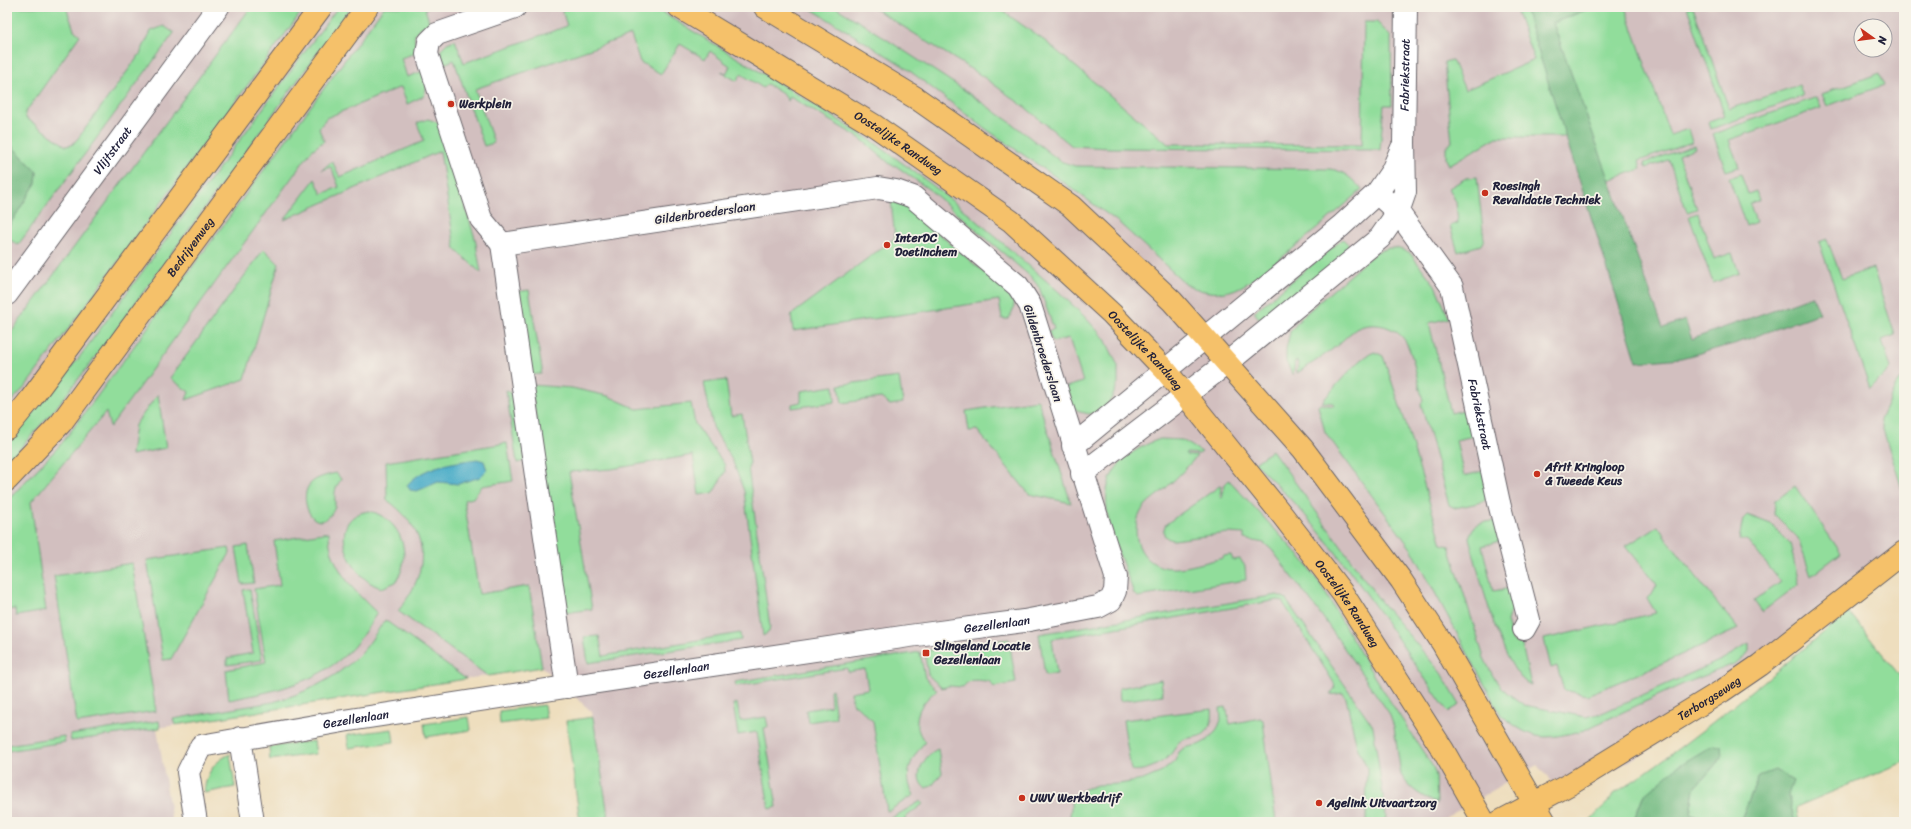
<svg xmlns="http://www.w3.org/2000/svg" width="1911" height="829" viewBox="0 0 1911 829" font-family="Sriracha,sans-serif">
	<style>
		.industrial { fill: #d2bfbf; fill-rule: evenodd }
		.green { fill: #91dd9b; stroke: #5a806b }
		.forest { fill: #74bc83; stroke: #4b6f5f }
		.water { fill: #47abc7; stroke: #346681 }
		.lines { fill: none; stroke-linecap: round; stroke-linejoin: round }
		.minor-casing { stroke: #696469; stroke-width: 24 }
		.major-casing { stroke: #696469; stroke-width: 24 }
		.minor { stroke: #fff; stroke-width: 22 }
		.major { stroke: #f5c16b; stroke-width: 22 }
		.poi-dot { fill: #c8321e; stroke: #f7f3e8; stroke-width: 1.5 }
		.labels { text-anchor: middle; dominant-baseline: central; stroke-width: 3.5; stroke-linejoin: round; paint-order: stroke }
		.street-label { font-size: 12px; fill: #22223b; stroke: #f7f3e8 }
		.poi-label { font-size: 12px; font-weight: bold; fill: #22223b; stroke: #f7f3e8; text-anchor: start }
	</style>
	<rect width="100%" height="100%" fill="#f7f3e8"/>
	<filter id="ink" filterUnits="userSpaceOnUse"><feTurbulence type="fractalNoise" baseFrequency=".025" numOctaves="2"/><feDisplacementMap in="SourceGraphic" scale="8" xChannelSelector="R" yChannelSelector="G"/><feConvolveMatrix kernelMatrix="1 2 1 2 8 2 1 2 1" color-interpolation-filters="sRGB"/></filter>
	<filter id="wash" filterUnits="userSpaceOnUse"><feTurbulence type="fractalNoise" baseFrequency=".012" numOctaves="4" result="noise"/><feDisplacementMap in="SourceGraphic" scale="16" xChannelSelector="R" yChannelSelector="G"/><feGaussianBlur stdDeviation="0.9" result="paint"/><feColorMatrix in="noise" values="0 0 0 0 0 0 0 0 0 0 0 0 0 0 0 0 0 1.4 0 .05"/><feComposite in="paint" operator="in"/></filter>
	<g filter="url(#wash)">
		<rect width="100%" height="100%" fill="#eedebe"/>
		<path class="industrial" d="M7,7H1904V550L1709,706L1645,752L1564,797L1537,765L1438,822H609L592,712L542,667L157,728L172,822H7ZM1861,26H1885V50H1861Z"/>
		<g class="green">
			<polygon points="7,7 66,7 74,30 80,35 25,113 26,118 66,146 72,145 79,137 140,54 151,31 164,26 174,33 18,245 7,238 7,229 36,183 37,172 7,141"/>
			<polygon points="251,7 305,7 80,313 25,387 7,406 7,338"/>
			<polygon points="338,7 351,7 104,346 55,409 7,463 7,444 78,359"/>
			<path d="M384,7H430L425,9L430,24C413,30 411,36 419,52L401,58L407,77L423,71L427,85L424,96L407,104L401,87L326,118L319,129L324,141L312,150L110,427L106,412L31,502L46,611L16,616L15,609L7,610V501L62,443L90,406Z"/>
			<polygon points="561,7 653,7 810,102 875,143 931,184 975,219 1058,291 1084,316 1105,339 1118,366 1118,383 1112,398 1106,407 1099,412 1089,414 1080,412 1072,406 1066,387 1083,382 1069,338 1053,342 1048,331 1054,329 1039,287 1031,277 931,191 896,166 891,165 861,139 790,97 788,101 784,95 767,84 763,88 741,74 737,81 721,72 726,74 730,66 710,51 705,59 680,44 661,74 640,62 631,35 475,89 494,143 484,146 454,60 439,66 441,49 447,43 455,40 464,63 567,26"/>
			<path d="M808,7H835L863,24L961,88L1010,122L1060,161L1075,166L1330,169C1345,171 1352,179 1362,190C1332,216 1302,242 1271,266C1258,275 1245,287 1230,291C1215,295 1198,291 1186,284L1118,222L1063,182L983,127L902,65Z"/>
			<polygon points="872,7 997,7 1045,41 1168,144 1362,145 1364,22 1377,22 1391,37 1392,105 1384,105 1380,150 1110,148 1072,146 1026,108 985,78"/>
			<polygon points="1593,7 1625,7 1670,135 1688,129 1692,142 1639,161 1641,169 1609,180 1553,23"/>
			<polygon points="1687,7 1693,7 1729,109 1799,85 1803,96 1711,129 1709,122 1725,116"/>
			<polygon points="1525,9 1566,137 1497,137 1449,165 1446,159 1446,147 1452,142 1444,62 1452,60 1465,90 1534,60 1517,12"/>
			<polygon points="1880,73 1884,85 1827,106 1822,94"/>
			<polygon points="1817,97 1821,108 1729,140 1739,167 1726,171 1713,134"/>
			<polygon points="428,119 439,123 475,238 481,273 455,249 440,151 284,220 315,179 322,194 339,187 331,167 322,170 332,161 340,177 424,141 417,123"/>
			<polygon points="1694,145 1695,148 1678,155 1697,209 1687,212 1669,160 1646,168 1644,163"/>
			<polygon points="1741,174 1748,194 1756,191 1759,200 1750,204 1756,222 1746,226 1729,178"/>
			<polygon points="1477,177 1484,239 1481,245 1458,252 1450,226 1458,223 1456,202 1449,188 1466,178"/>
			<path d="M891,201L908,207L1002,288C1013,302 1019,302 1008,319H1002L999,300L793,331L791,315L895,238Z"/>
			<polygon points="1698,213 1714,259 1732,253 1739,273 1713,283 1689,216"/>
			<polygon points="1343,239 1355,251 1264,325 1254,312"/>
			<polygon points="1827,239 1842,279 1873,268 1895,335 1882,340 1891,368 1870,389 1819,242"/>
			<path d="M1389,248H1396L1409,252L1435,285L1449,318L1429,323L1451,413L1468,409L1474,436L1456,440L1464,476L1484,471L1487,498L1483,502L1455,508L1449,505L1421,404L1423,400C1418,384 1414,358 1407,344C1398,326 1373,320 1356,329C1347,335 1339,345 1330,351C1319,359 1308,366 1297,373L1298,362L1295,361L1293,375L1286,362V349L1290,332L1302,317L1376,252Z"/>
			<polygon points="264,249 279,264 245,379 186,400 189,392 170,378"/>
			<polygon points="529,290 542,369 541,374 529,375 516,292"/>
			<path d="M1375,352L1383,356L1406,424L1442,544L1449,546L1484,658L1493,676L1506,692L1524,705L1586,717L1602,713L1721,660L1749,644V651L1746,656L1734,664L1681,685L1578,733L1576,732C1541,741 1530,739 1501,715L1412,550L1325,432L1318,406L1320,404L1334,406L1333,403L1322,402C1333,389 1360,356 1375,352Z"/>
			<polygon points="1904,376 1904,495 1880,420 1896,385"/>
			<polygon points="899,377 903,403 890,405 881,398 842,403 839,385"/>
			<polygon points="726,380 731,416 742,414 750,463 748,467 770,627 769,632 763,636 744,491 733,462 713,427 704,383"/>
			<polygon points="531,385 572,388 608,396 637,409 691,403 695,424 725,465 725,472 713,493 699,495 693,455 612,469 569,472 592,609 565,613"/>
			<polygon points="834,386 835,402 792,408 792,404 801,402 801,391"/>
			<polygon points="506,390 516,396 526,461 517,463"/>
			<polygon points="158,394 166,448 131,455 135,425"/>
			<polygon points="1038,400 1071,503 1029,494 977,430 969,431 966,411"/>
			<path d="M1160,439L1182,440L1202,452L1199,454L1186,453V455L1197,456C1188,466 1179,476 1169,485C1162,493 1150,499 1144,507C1126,531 1140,568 1172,568C1185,569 1209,561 1223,558V556L1231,555L1233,560L1240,559L1245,566L1246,580L1137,597L1134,594C1112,531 1074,470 1160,439Z"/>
			<path d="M507,443L513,481L482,486L473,498L464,500L479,594L529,586L542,667L488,676L398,611C431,570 431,532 387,500L386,462Z"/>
			<path d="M1272,450L1381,602L1441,673L1460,705L1448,712C1405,651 1365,587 1317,529C1298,506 1277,485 1255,463Z"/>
			<path d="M336,473L341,479C339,483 335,488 335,493C334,501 337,506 332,513C314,538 296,497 311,483C317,477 328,475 336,473Z"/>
			<path d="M1229,480L1304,561L1322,587L1375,678L1433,767L1436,776L1437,804C1422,796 1410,790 1401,775L1394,727L1389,713L1319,612L1272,550L1264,543L1244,539V534L1228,533L1174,540C1164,539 1161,533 1166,524L1221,485L1220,497L1222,498L1225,484Z"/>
			<polygon points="1795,486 1841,553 1811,576 1798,538 1774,514 1775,501"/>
			<path d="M370,511C402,520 413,555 396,582L382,588C350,581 322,516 370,511Z"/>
			<polygon points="1747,515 1771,524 1790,543 1799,584 1762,612 1754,601 1781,582 1747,540 1739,540 1743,519"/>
			<path d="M1495,521L1500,541L1482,546L1493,591L1511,588L1515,607L1509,615L1507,621L1512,640L1516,643L1522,645L1531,685C1502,675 1478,568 1469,538C1473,523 1481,522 1495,521Z"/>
			<polygon points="1658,526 1668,541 1738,629 1645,671 1587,695 1564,690 1557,666 1551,668 1544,639 1656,613 1647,598 1653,593 1657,585 1626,546"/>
			<path d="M329,532C328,565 355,592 377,613C367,628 357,646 343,657C311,685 269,692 229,700L226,670L266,662L254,589L280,585L274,541Z"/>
			<polygon points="248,545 254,583 242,584 236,547"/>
			<polygon points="229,548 230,553 171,659 163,660 147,560"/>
			<polygon points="132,563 156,711 77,723 54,576"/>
			<polygon points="250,589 262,660 227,665 227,658 253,653 243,590"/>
			<polygon points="1277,595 1285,598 1373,726 1386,816 1385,819 1392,822 1366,822 1367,767 1357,747 1346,698 1343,693 1330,695 1335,688 1334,683 1282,601 1278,600 1052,639 1057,674 1045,675 1039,634"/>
			<path d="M1849,612L1900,676L1904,686V762L1796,807L1799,822H1795L1788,795L1759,776L1741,819C1723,826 1707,821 1690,814L1694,789L1722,757L1643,796L1633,822H1590C1596,810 1610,804 1614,794C1696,740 1772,674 1849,612Z"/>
			<path d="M385,620L466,679L175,725L173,719L273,702C303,694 335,679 357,657C368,647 376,632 385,620Z"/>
			<polygon points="740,633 741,640 588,663 584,637 599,636 603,656"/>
			<path d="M1009,639L1016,683L994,687L989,681C977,681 971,677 963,687L949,686L942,688L928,675L924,651Z"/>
			<path d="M920,652L925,678L937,690C919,704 909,721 925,742C911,758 902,775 914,795L890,810L887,811L873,721L856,705H853L851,692L868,689L865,669L848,672L847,668L736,686L735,682Z"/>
			<polygon points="1161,680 1163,695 1120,701 1119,688"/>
			<polygon points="832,689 836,718 808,722 806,710 831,706 830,690"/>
			<polygon points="737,703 740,721 766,717 768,727 764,728 777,807 769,809 757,732 738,735 733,704"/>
			<polygon points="544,705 546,718 500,724 499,711"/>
			<polygon points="1226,707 1230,724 1260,718 1263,720 1276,822 1069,822 1071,809 1071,797 1085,789 1097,785 1119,784 1143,780 1162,772 1175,761 1179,752 1184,748 1198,745 1208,740 1217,730 1221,720 1220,708"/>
			<path d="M1212,709C1213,717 1212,725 1206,732C1201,738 1189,737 1182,740C1176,743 1175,749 1171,754C1162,764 1143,773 1131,770L1123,720Z"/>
			<polygon points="469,717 471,730 426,737 424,724"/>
			<polygon points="593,717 609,822 580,822 566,721"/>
			<polygon points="159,721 160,728 71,741 70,735"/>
			<polygon points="392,729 394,742 349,748 347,735"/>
			<polygon points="64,736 65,742 7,751 7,745"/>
			<polygon points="314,741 316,754 270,760 269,747"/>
			<path d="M938,749L942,773L932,786L925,788C911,777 925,754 938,749Z"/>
			<path d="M230,754L235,787L204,793C206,774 213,762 230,754Z"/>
			<polygon points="921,801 923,804 906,817 904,822 891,822 890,819"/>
		</g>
		<g class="forest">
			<polygon points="1530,7 1593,7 1553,23 1663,328 1685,320 1692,339 1812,296 1820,313 1734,344 1681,358 1637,362 1525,9"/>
			<polygon points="7,141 37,172 36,183 7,229 7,190 11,188 7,177"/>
			<polygon points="1713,745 1721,746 1722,757 1694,789 1690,814 1709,822 1633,822 1643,796 1678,766"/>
			<polygon points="1775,770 1793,781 1788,795 1795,822 1734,822 1741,819 1759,776"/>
		</g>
		<path class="water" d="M477,459L484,461L487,470L480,477L458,484L438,482L417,491L410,490L407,485C425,465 452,463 477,459Z"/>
	</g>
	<g filter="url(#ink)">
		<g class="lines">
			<g class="minor-casing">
				<g id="minor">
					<path id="s1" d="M1377,193L1398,212L1452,287L1499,503L1529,620L1524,629"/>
					<polyline points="502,244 567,687"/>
					<polyline points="502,244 481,219 427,54 429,42 437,34 515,7"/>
					<path id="s2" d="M7,294L218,7"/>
					<polyline points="1073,446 1341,226 1377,193 1392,171 1402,148"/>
					<path id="s3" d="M1082,474L1227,363L1380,238L1398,212L1405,192L1404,143L1406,7"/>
					<polyline points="240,738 253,822"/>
					<path id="s4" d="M196,822L188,772L201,746L343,721L585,684L909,636L1024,621L1098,607L1111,600L1115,591L1116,577L1030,305L1018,286L913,197L896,191L878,188L502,244"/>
				</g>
			</g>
			<g class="major-casing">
				<g id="major">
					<path id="s5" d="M679,7L875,126L1011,221L1112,314L1166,371L1283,516L1343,594L1443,750L1484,822"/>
					<polyline points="765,7 916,98 1071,206 1172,301 1303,449 1401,580 1443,644 1545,822"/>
					<polyline points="7,428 30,400 321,7"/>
					<path id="s6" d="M7,480L61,423L367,7"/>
					<path id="s7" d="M1499,822L1572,783L1722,691L1760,665L1904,552"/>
				</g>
			</g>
			<use href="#minor" class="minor"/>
			<use href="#major" class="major"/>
		</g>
	</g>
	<g class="poi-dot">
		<circle cx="451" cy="104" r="4"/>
		<circle cx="1485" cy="193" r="4"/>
		<circle cx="887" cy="245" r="4"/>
		<circle cx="1537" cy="474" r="4"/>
		<rect x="922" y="649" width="8" height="8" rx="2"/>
		<circle cx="1022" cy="798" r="4"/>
		<circle cx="1319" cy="803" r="4"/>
	</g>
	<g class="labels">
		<g class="street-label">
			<text stroke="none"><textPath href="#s3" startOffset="550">Fabriekstraat</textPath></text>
			<text stroke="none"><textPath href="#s5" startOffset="258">Oostelijke Randweg</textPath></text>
			<text stroke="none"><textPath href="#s2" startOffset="178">Vlijtstraat</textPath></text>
			<text transform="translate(705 213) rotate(-8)">Gildenbroederslaan</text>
			<text stroke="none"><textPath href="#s6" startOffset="297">Bedrijvenweg</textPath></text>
			<text stroke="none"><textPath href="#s5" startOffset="582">Oostelijke Randweg</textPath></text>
			<text transform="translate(1043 353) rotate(72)">Gildenbroederslaan</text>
			<text stroke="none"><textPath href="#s1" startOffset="251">Fabriekstraat</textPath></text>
			<text stroke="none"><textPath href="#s5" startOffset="906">Oostelijke Randweg</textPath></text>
			<text stroke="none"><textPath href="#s4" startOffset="885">Gezellenlaan</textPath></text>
			<text stroke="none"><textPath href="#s4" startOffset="561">Gezellenlaan</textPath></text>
			<text stroke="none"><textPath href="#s7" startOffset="244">Terborgseweg</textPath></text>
			<text stroke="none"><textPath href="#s4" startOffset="237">Gezellenlaan</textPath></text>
		</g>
		<g class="poi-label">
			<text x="459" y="104">Werkplein</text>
			<text x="1493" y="186">Roesingh<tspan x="1493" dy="14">Revalidatie Techniek</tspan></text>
			<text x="895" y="238">InterDC<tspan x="895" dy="14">Doetinchem</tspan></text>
			<text x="1545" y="467">Afrit Kringloop<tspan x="1545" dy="14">&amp; Tweede Keus</tspan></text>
			<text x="934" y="646">Slingeland Locatie<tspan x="934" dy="14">Gezellenlaan</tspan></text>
			<text x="1030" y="798">UWV Werkbedrijf</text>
			<text x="1327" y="803">Agelink Uitvaartzorg</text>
		</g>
	</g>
	<rect width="1911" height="829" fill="none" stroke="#f7f3e8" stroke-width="24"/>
	<g transform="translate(1873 38) rotate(104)"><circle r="19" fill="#f7f3e8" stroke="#a29fa3"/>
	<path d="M0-3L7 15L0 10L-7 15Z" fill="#c8321e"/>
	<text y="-6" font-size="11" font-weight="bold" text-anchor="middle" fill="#22223b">N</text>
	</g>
</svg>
